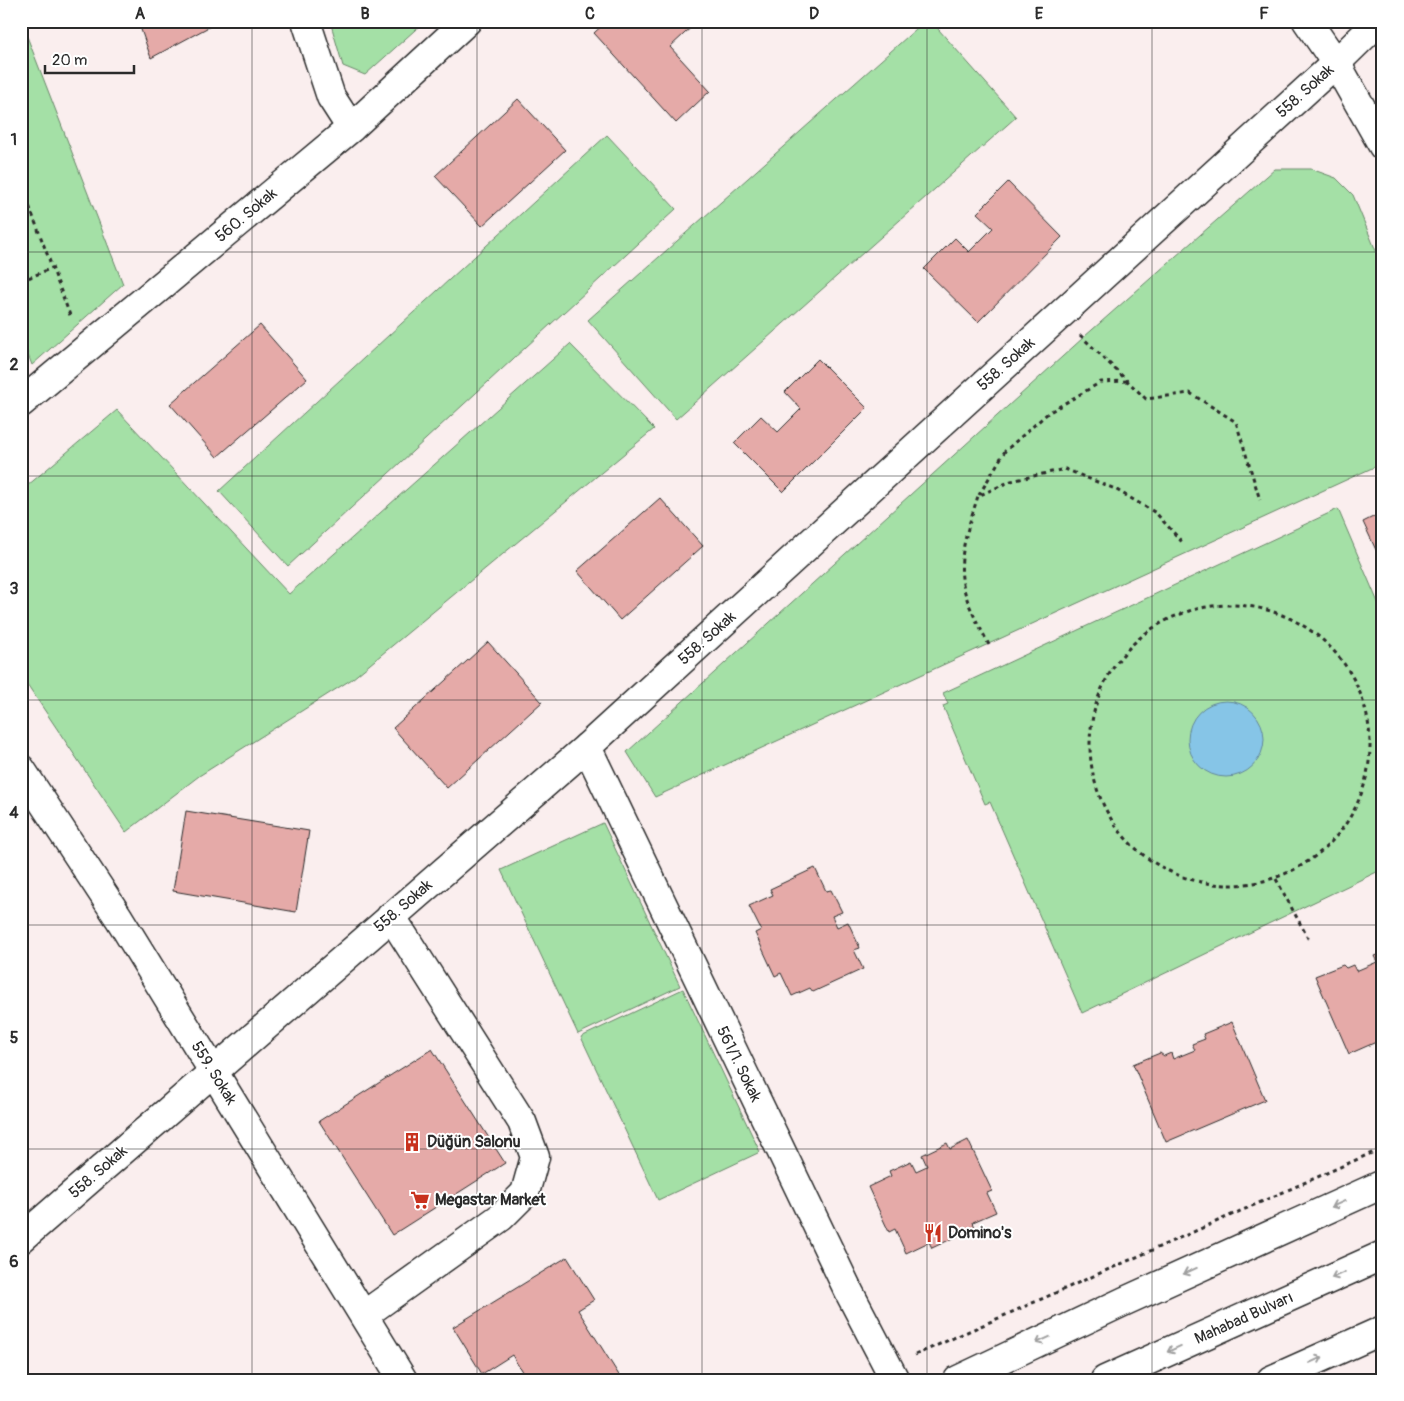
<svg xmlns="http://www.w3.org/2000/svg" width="1404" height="1401" viewBox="0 0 1404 1401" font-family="Pangolin,sans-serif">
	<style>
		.green { fill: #a4e0a6; stroke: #688668 }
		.water { fill: #86c5e7; stroke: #62879c }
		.building { fill: #e5aaa8; stroke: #2b2b2b }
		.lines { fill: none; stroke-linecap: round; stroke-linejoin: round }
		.minor-casing { stroke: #2b2b2b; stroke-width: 31 }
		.major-casing { stroke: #2b2b2b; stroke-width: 31 }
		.path { stroke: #2b2b2b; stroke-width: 3; stroke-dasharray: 4 4; stroke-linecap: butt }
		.minor { stroke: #fff; stroke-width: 28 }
		.major { stroke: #fff; stroke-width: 28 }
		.oneway { stroke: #a0a0a0 }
		.grid { fill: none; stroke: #2b2b2b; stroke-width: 1; stroke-opacity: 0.55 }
		.labels { text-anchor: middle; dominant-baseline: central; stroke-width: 4; stroke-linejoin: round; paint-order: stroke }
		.street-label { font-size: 16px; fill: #2b2b2b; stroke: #fff }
		.poi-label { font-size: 16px; font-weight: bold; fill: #2b2b2b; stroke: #fff; text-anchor: start }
		.neatline { fill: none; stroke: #2b2b2b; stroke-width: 2 }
		.grid-label { font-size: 16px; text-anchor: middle; font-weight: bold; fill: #2b2b2b }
	</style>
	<rect width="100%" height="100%" fill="#faeeee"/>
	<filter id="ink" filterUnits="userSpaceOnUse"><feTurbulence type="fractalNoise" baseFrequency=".02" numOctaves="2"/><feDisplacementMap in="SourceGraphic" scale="10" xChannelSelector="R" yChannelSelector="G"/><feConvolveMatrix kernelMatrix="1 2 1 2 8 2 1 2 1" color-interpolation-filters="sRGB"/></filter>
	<g filter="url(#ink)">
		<g class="green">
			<polygon points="21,21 123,284 32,365 21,337"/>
			<polygon points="330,21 425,21 365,75 343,66"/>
			<polygon points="925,21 931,21 1016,117 676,419 588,320"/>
			<polygon points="607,135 676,209 288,566 219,491"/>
			<polygon points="1275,169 1311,169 1336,178 1353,195 1383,268 1383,463 655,797 627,752 1084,337"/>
			<polygon points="570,344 654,429 352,679 199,776 126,832 21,675 21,491 117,410 289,594"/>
			<polygon points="1338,509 1383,614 1383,869 1082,1013 990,802 985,804 943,706 948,704 943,693"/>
			<polygon points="603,823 680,986 578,1034 501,870"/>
			<polygon points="683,989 760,1152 658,1200 581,1037"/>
		</g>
		<circle class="water" cx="1226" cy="739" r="38"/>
		<g class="building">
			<polygon points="138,21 218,21 218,22 151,58"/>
			<polygon points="607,21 698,21 670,47 710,91 676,123 594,33"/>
			<polygon points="518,99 565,150 482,226 435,176"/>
			<polygon points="1008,182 1062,237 978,322 924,269 955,238 969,252 993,228 977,213"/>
			<polygon points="260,325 307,379 217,457 170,404"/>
			<polygon points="818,359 867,408 783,492 734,443 761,416 778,432 801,409 785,392"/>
			<polygon points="660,498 703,546 620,620 577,571"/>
			<polygon points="1383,512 1383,551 1381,548 1376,550 1363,522"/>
			<polygon points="488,642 542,702 447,788 393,728"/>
			<polygon points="186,811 309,831 296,912 173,891"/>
			<polygon points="815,868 826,891 831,890 842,912 832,916 837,927 848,922 860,948 854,950 863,969 813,992 810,988 792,996 781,973 775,976 755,933 761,930 749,906 773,895 770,889"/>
			<polygon points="1383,953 1383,1039 1349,1054 1315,976 1343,965 1346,968 1353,965 1356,971 1377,962 1374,956"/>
			<polygon points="1232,1022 1265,1100 1166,1142 1133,1064 1160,1053 1164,1056 1171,1053 1173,1059 1195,1050 1192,1044 1205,1039 1203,1034"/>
			<polygon points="432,1049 505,1163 392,1235 319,1121"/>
			<polygon points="968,1140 992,1191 987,1193 996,1212 973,1222 975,1228 932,1248 929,1242 906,1253 895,1229 889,1232 868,1187 891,1176 889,1171 911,1161 916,1171 927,1166 922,1155 947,1143 950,1149"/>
			<polygon points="567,1257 594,1300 578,1310 622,1380 527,1380 512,1355 482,1374 453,1327"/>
		</g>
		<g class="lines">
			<g class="minor-casing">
				<g id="minor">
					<polyline points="306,21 331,97 351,128"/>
					<polyline points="1307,21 1336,63 1383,146"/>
					<polyline points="21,403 351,128 467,21"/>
					<polyline points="587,747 849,1292 895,1380"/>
					<polyline points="21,769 119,918 403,1380"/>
					<polyline points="21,1239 587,747 1336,63 1379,21"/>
					<polyline points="364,1315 501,1217 525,1193 535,1157 522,1122 391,916"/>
				</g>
			</g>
			<g class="major-casing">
				<g id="major">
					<polyline points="958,1380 1125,1301 1383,1184"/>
					<polyline points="1105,1380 1383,1255"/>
					<polyline points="1271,1380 1383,1330"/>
				</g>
			</g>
			<g class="path">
				<polyline points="21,184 71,318"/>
				<polyline points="21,281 52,268"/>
				<polyline points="1080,335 1146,399 1190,393 1236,422 1260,500"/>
				<polyline points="979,495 1005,451 1048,413 1101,382 1127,381"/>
				<circle cx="1230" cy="745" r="140"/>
				<path d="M989,645C979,625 967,606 963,584C957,556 970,522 978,496L1011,481L1065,469L1115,489L1156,513L1182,542"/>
				<polyline points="1276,879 1309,940"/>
				<polyline points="915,1355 1383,1148"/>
			</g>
			<use href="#minor" class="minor"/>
			<use href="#major" class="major"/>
		</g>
		<defs><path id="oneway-shaft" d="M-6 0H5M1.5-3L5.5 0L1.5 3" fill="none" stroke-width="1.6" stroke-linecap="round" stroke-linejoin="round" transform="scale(1.25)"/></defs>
		<g class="oneway">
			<use href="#oneway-shaft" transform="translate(1338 1204) rotate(156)"/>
			<use href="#oneway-shaft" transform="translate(1190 1271) rotate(156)"/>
			<use href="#oneway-shaft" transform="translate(1338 1275) rotate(156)"/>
			<use href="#oneway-shaft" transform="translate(1043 1340) rotate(155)"/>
			<use href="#oneway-shaft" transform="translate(1174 1349) rotate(156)"/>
			<use href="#oneway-shaft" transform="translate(1316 1360) rotate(-24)"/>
		</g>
	</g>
	<path class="grid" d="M252,21V1380M477,21V1380M702,21V1380M927,21V1380M1152,21V1380M21,252H1383M21,476H1383M21,700H1383M21,925H1383M21,1149H1383"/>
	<defs>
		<g id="building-bare" transform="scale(1.5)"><path d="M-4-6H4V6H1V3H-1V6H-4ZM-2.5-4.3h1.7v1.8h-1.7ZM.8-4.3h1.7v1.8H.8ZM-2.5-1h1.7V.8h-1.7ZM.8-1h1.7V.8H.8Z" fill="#c8321e" stroke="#fff" stroke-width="2.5" paint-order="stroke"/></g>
		<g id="supermarket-bare" transform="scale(1.5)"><path d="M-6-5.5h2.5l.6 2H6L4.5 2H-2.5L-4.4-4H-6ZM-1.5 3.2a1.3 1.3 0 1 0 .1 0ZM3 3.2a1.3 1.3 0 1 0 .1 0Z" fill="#c8321e" stroke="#fff" stroke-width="2.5" paint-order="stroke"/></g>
		<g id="restaurant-bare" transform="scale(1.5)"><path d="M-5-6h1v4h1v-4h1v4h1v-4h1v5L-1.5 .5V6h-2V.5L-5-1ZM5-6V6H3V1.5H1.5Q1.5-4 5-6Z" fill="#c8321e" stroke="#fff" stroke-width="2.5" paint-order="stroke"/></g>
	</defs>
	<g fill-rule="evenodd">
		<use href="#building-bare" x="412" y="1142"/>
		<use href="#supermarket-bare" x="420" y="1200"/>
		<use href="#restaurant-bare" x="933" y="1233"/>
	</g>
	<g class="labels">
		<g class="street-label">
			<text transform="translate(1305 91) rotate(-42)">558. Sokak</text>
			<text transform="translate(246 215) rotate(-40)">560. Sokak</text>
			<text transform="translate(1006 364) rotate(-42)">558. Sokak</text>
			<text transform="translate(707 638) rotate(-42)">558. Sokak</text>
			<text transform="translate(403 906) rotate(-41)">558. Sokak</text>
			<text transform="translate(739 1064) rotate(64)">561/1. Sokak</text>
			<text transform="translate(214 1073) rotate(58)">559. Sokak</text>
			<text transform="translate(98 1172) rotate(-41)">558. Sokak</text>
			<text transform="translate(1244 1318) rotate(-24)">Mahabad Bulvarı</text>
		</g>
		<g class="poi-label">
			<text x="427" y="1142">Düğün Salonu</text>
			<text x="435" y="1200">Megastar Market</text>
			<text x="948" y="1233">Domino's</text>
		</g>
	</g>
	<rect width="1404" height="1401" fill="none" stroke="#fff" stroke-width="55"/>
	<path d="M45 65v8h89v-8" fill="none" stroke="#2b2b2b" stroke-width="2.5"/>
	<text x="52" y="65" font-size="15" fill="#2b2b2b" stroke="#ffffff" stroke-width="4" paint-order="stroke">20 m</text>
	<rect x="28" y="28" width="1348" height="1346" class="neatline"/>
	<g class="grid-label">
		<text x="140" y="19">A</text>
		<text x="365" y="19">B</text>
		<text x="590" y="19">C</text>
		<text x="814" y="19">D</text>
		<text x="1039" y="19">E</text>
		<text x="1264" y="19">F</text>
		<text x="14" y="145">1</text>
		<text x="14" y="370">2</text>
		<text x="14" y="594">3</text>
		<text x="14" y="818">4</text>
		<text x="14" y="1043">5</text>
		<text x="14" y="1267">6</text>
	</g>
</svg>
